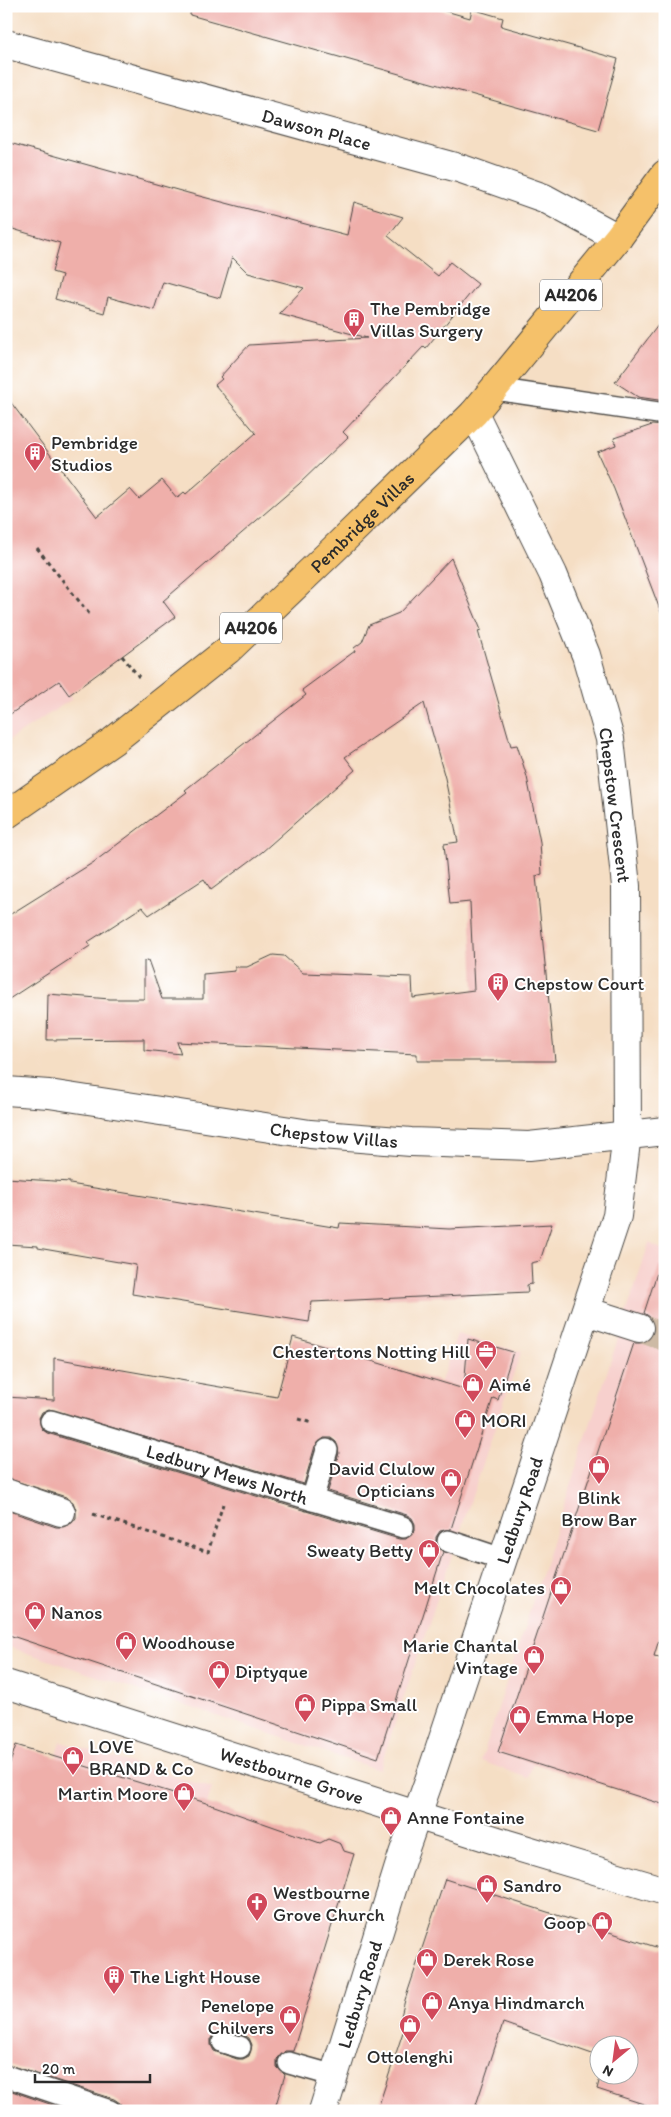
<svg xmlns="http://www.w3.org/2000/svg" width="671" height="2117" viewBox="0 0 671 2117" font-family="Itim,sans-serif">
	<style>
		.built { fill: #f7d0cd }
		.building { fill: #efafaa; fill-rule: evenodd }
		.lines { fill: none; stroke-linecap: round; stroke-linejoin: round }
		.minor-tunnel { stroke: #cdbaa5; stroke-width: 28; stroke-dasharray: 28 14; stroke-linecap: butt }
		.service-casing { stroke: #494642; stroke-width: 24 }
		.minor-casing { stroke: #494642; stroke-width: 30 }
		.tertiary-casing { stroke: #494642; stroke-width: 30 }
		.primary-casing { stroke: #494642; stroke-width: 30 }
		.path { stroke: #494642; stroke-width: 3; stroke-dasharray: 4 4; stroke-linecap: butt }
		.service { stroke: #fff; stroke-width: 21 }
		.minor { stroke: #fff; stroke-width: 28 }
		.tertiary { stroke: #fff; stroke-width: 28 }
		.primary { stroke: #f5c16b; stroke-width: 28 }
		.labels { text-anchor: middle; dominant-baseline: central; stroke-width: 4; stroke-linejoin: round; paint-order: stroke }
		.shield { fill: #fff; stroke: #6b6b6b; stroke-width: 1 }
		.shield-label { font-size: 18px; font-weight: bold; fill: #2b2b2b }
		.street-label { font-size: 19px; fill: #2b2b2b; stroke: #fff }
		.poi-label { font-size: 19px; fill: #2b2b2b; stroke: #fff; text-anchor: start }
	</style>
	<rect width="100%" height="100%" fill="#fff"/>
	<filter id="ink" filterUnits="userSpaceOnUse"><feTurbulence type="fractalNoise" baseFrequency=".02" numOctaves="2"/><feDisplacementMap in="SourceGraphic" scale="10" xChannelSelector="R" yChannelSelector="G"/><feConvolveMatrix kernelMatrix="1 2 1 2 8 2 1 2 1" color-interpolation-filters="sRGB"/></filter>
	<filter id="wash" filterUnits="userSpaceOnUse"><feTurbulence type="fractalNoise" baseFrequency=".0096" numOctaves="4" result="noise"/><feDisplacementMap in="SourceGraphic" scale="20" xChannelSelector="R" yChannelSelector="G"/><feGaussianBlur stdDeviation="1.12" result="paint"/><feColorMatrix in="noise" values="0 0 0 0 0 0 0 0 0 0 0 0 0 0 0 0 0 1.4 0 .05"/><feComposite in="paint" operator="in"/></filter>
	<g filter="url(#wash)">
		<rect width="100%" height="100%" fill="#f5dec4"/>
		<g class="built">
			<polygon points="6,607 72,699 6,742"/>
			<polygon points="649,1243 665,1251 665,1372 528,1778 481,1761"/>
			<polygon points="457,1334 521,1352 379,1770 6,1646 6,1565 342,1674"/>
			<polygon points="61,1742 212,1788 199,1832 48,1787"/>
		</g>
		<g id="blocks">
			<g class="building">
				<polygon points="191,6 428,6 470,18 472,9 503,18 501,26 618,59 598,130 190,15"/>
				<polygon points="6,142 188,193 347,235 354,202 403,217 388,236 438,276 450,262 478,284 426,348 424,346 343,432 348,437 299,484 163,601 175,617 69,695 59,681 6,717 6,396 97,517 130,489 139,499 162,480 177,498 184,492 186,494 256,433 215,385 222,379 220,377 249,345 367,338 279,314 304,288 248,273 232,257 220,298 163,282 154,310 108,297 104,313 55,299 62,275 52,272 60,243 6,227"/>
				<polygon points="665,316 665,401 638,397 615,382"/>
				<polygon points="652,425 665,426 665,614 662,615 614,489 597,452 616,445 614,438"/>
				<polygon points="451,558 481,630 478,631 511,746 517,745 527,777 540,842 542,874 536,876 555,1061 417,1061 417,1054 177,1042 181,1054 144,1050 144,1039 47,1040 48,994 110,999 144,999 144,961 148,960 162,999 203,999 203,974 235,971 235,967 247,967 273,955 284,956 303,973 412,977 413,998 474,990 470,902 450,904 444,844 458,842 445,778 424,703 345,757 355,770 262,852 211,890 204,879 149,915 142,907 88,942 90,946 6,1001 6,917 94,862 187,792 185,790 306,695 302,690 355,651 354,648 362,642 369,625 399,613"/>
				<polygon points="6,1178 70,1182 70,1184 339,1228 340,1223 449,1229 552,1224 540,1261 531,1263 532,1284 527,1285 528,1292 312,1302 309,1322 132,1294 136,1265 38,1248 38,1246 6,1244"/>
				<polygon points="659,1267 665,1268 665,1620 654,1656 665,1658 665,1805 498,1752 634,1343 643,1343 649,1340 654,1333 654,1324 650,1317 644,1313"/>
				<path d="M293,1337L464,1389L468,1339L513,1352L498,1400L493,1398L451,1529L440,1531L436,1537V1544L443,1552L378,1758L6,1634V1510L56,1527H63L72,1523L76,1518V1510L73,1502L66,1497L6,1478V1397L54,1400V1358L277,1397ZM49,1409L304,1484L315,1446L324,1438H331L336,1442L339,1453L328,1491L407,1515L412,1518L415,1524V1531L406,1539H399L47,1433L42,1429L39,1418L42,1412Z"/>
				<path d="M16,1745L203,1802L320,1843L328,1839L341,1844L344,1851L354,1854L293,2051H285L277,2059V2067L285,2075L274,2111H122L120,2103L114,2099L6,2064V1775ZM221,2030L244,2035L249,2038L252,2045L249,2056L243,2059H237L214,2051L211,2045V2038L215,2033Z"/>
				<polygon points="445,1879 665,1950 665,2111 597,2089 601,2074 628,2074 628,2044 598,2044 598,2056 503,2023 474,2111 377,2111 405,2026 399,2024 405,2000"/>
				<polygon points="6,2089 70,2111 6,2111"/>
			</g>
		</g>
	</g>
	<g filter="url(#ink)">
		<use href="#blocks" fill-opacity="0" stroke="#494642" stroke-width="1"/>
		<g class="lines">
			<polyline class="minor-tunnel" points="639,1328 665,1337"/>
			<g class="service-casing">
				<g id="service">
					<polyline points="494,389 665,414"/>
					<path id="s1" d="M51,1421L403,1527"/>
					<polyline points="312,1500 327,1450"/>
					<polyline points="448,1541 502,1559"/>
					<polyline points="223,2042 240,2047"/>
					<polyline points="289,2063 335,2076"/>
					<polyline points="6,2076 110,2111"/>
				</g>
			</g>
			<g class="minor-casing">
				<g id="minor">
					<path id="s2" d="M6,44L462,169L544,198L618,238"/>
					<polyline points="586,1311 639,1328"/>
					<polyline points="6,1493 61,1512"/>
					<path id="s3" d="M323,2111L403,1854L433,1769L617,1216L627,1134L626,886L610,739L586,655L553,574L474,413"/>
				</g>
			</g>
			<g class="tertiary-casing">
				<g id="tertiary">
					<path id="s4" d="M6,1091L49,1094L310,1134L411,1142L529,1146L665,1131"/>
					<path id="s5" d="M6,1684L501,1842L665,1891"/>
				</g>
			</g>
			<g class="primary-casing">
				<g id="primary">
					<path id="s6" d="M6,815L113,741L228,650L334,549L474,413L618,238L665,174"/>
				</g>
			</g>
			<g class="path">
				<polyline points="37,548 90,615"/>
				<polyline points="122,656 139,677"/>
				<polyline points="298,1419 312,1423"/>
				<polyline points="93,1514 208,1552 223,1504"/>
			</g>
			<use href="#service" class="service"/>
			<use href="#minor" class="minor"/>
			<use href="#tertiary" class="tertiary"/>
			<use href="#primary" class="primary"/>
		</g>
	</g>
	<defs>
		<g id="building-pin" transform="scale(1.125)"><path d="M0 17L-7.5 6A9.5 9.5 0 1 1 7.5 6Z" fill="#d1495b" stroke="#fff"/><path d="M-4-6H4V6H1V3H-1V6H-4ZM-2.5-4.3h1.7v1.8h-1.7ZM.8-4.3h1.7v1.8H.8ZM-2.5-1h1.7V.8h-1.7ZM.8-1h1.7V.8H.8Z" fill="#fff"/></g>
		<g id="office-pin" transform="scale(1.125)"><path d="M0 17L-7.5 6A9.5 9.5 0 1 1 7.5 6Z" fill="#d1495b" stroke="#fff"/><path d="M-6-3h4V-5.5h4V-3h4V5H-6ZM-1-4.5V-3h2v-1.5ZM-6 0V1H6V0Z" fill="#fff"/></g>
		<g id="shop-pin" transform="scale(1.125)"><path d="M0 17L-7.5 6A9.5 9.5 0 1 1 7.5 6Z" fill="#d1495b" stroke="#fff"/><path d="M-5-2.5h2.3a2.7 3.5 0 0 1 5.4 0H5L5.5 6h-11ZM-1.5-2.5h3a1.5 2.3 0 0 0-3 0Z" fill="#fff"/></g>
		<g id="church-pin" transform="scale(1.125)"><path d="M0 17L-7.5 6A9.5 9.5 0 1 1 7.5 6Z" fill="#d1495b" stroke="#fff"/><path d="M-1.2-6h2.4v3.5h3.3v2.4h-3.3V6h-2.4V-.1h-3.3v-2.4h3.3Z" fill="#fff"/></g>
	</defs>
	<g fill-rule="evenodd">
		<use href="#building-pin" x="354" y="319"/>
		<use href="#building-pin" x="35" y="453"/>
		<use href="#building-pin" x="498" y="983"/>
		<use href="#office-pin" x="486" y="1351"/>
		<use href="#shop-pin" x="473" y="1384"/>
		<use href="#shop-pin" x="465" y="1420"/>
		<use href="#shop-pin" x="599" y="1466"/>
		<use href="#shop-pin" x="451" y="1479"/>
		<use href="#shop-pin" x="429" y="1550"/>
		<use href="#shop-pin" x="561" y="1587"/>
		<use href="#shop-pin" x="35" y="1612"/>
		<use href="#shop-pin" x="126" y="1642"/>
		<use href="#shop-pin" x="534" y="1656"/>
		<use href="#shop-pin" x="219" y="1671"/>
		<use href="#shop-pin" x="305" y="1704"/>
		<use href="#shop-pin" x="520" y="1716"/>
		<use href="#shop-pin" x="73" y="1757"/>
		<use href="#shop-pin" x="184" y="1793"/>
		<use href="#shop-pin" x="391" y="1817"/>
		<use href="#shop-pin" x="487" y="1885"/>
		<use href="#church-pin" x="257" y="1903"/>
		<use href="#shop-pin" x="602" y="1922"/>
		<use href="#shop-pin" x="427" y="1959"/>
		<use href="#building-pin" x="114" y="1976"/>
		<use href="#shop-pin" x="432" y="2002"/>
		<use href="#shop-pin" x="290" y="2016"/>
		<use href="#shop-pin" x="410" y="2025"/>
	</g>
	<g class="labels">
		<g class="shield">
			<rect x="540" y="279.5" width="62" height="31" rx="4"/>
			<rect x="220" y="612.5" width="62" height="31" rx="4"/>
		</g>
		<g class="shield-label">
			<text x="571" y="295">A4206</text>
			<text x="251" y="628">A4206</text>
		</g>
		<g class="street-label">
			<text stroke="none"><textPath href="#s2" startOffset="322">Dawson Place</textPath></text>
			<text stroke="none"><textPath href="#s6" startOffset="462">Pembridge Villas</textPath></text>
			<text transform="translate(615 805) rotate(83)">Chepstow Crescent</text>
			<text stroke="none"><textPath href="#s4" startOffset="331">Chepstow Villas</textPath></text>
			<text stroke="none"><textPath href="#s1" startOffset="184">Ledbury Mews North</textPath></text>
			<text stroke="none"><textPath href="#s3" startOffset="632">Ledbury Road</textPath></text>
			<text stroke="none"><textPath href="#s5" startOffset="300">Westbourne Grove</textPath></text>
			<text stroke="none"><textPath href="#s3" startOffset="122">Ledbury Road</textPath></text>
		</g>
		<g class="poi-label">
			<text x="370" y="308">The Pembridge<tspan x="370" dy="22">Villas Surgery</tspan></text>
			<text x="51" y="442">Pembridge<tspan x="51" dy="22">Studios</tspan></text>
			<text x="514" y="983">Chepstow Court</text>
			<text x="470" y="1351" text-anchor="end">Chestertons Notting Hill</text>
			<text x="489" y="1384">Aimé</text>
			<text x="481" y="1420">MORI</text>
			<text x="435" y="1468" text-anchor="end">David Clulow<tspan x="435" dy="22">Opticians</tspan></text>
			<text x="599" y="1497" text-anchor="middle">Blink<tspan x="599" dy="22">Brow Bar</tspan></text>
			<text x="413" y="1550" text-anchor="end">Sweaty Betty</text>
			<text x="545" y="1587" text-anchor="end">Melt Chocolates</text>
			<text x="51" y="1612">Nanos</text>
			<text x="142" y="1642">Woodhouse</text>
			<text x="518" y="1645" text-anchor="end">Marie Chantal<tspan x="518" dy="22">Vintage</tspan></text>
			<text x="235" y="1671">Diptyque</text>
			<text x="321" y="1704">Pippa Small</text>
			<text x="536" y="1716">Emma Hope</text>
			<text x="89" y="1746">LOVE<tspan x="89" dy="22">BRAND &amp; Co</tspan></text>
			<text x="168" y="1793" text-anchor="end">Martin Moore</text>
			<text x="407" y="1817">Anne Fontaine</text>
			<text x="503" y="1885">Sandro</text>
			<text x="273" y="1892">Westbourne<tspan x="273" dy="22">Grove Church</tspan></text>
			<text x="586" y="1922" text-anchor="end">Goop</text>
			<text x="443" y="1959">Derek Rose</text>
			<text x="130" y="1976">The Light House</text>
			<text x="448" y="2002">Anya Hindmarch</text>
			<text x="274" y="2005" text-anchor="end">Penelope<tspan x="274" dy="22">Chilvers</tspan></text>
			<text x="410" y="2056" text-anchor="middle">Ottolenghi</text>
		</g>
	</g>
	<rect width="671" height="2117" fill="none" stroke="#fff" stroke-width="25"/>
	<g transform="translate(614 2060) rotate(209)"><circle r="24" fill="#ffffff" stroke="#aaaaaa"/>
	<path d="M0-4L9 19L0 12L-9 19Z" fill="#d1495b"/>
	<text y="-8" font-size="14" font-weight="bold" text-anchor="middle" fill="#2b2b2b">N</text>
	</g>
	<path d="M35 2074v8h115v-8" fill="none" stroke="#2b2b2b" stroke-width="2.5"/>
	<text x="42" y="2074" font-size="15" fill="#2b2b2b" stroke="#ffffff" stroke-width="4" paint-order="stroke">20 m</text>
</svg>
